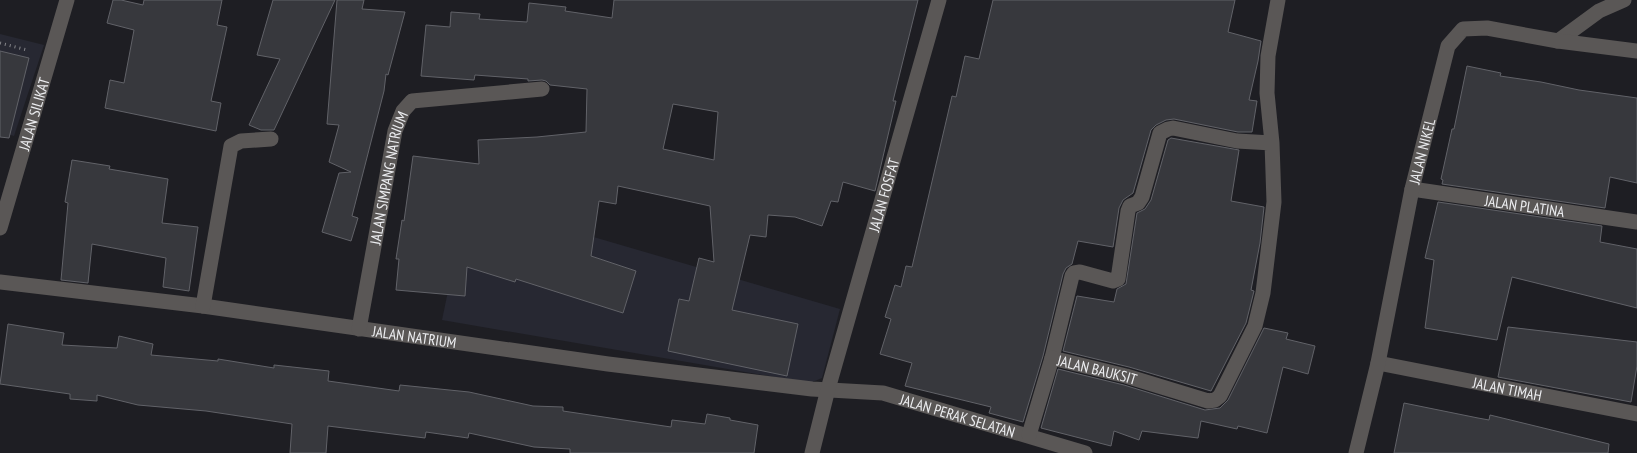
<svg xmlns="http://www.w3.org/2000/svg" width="1637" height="453" viewBox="0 0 1637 453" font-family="'PT Sans Narrow',sans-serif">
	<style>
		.built { fill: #272832 }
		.building { fill: #37383d; stroke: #616268; fill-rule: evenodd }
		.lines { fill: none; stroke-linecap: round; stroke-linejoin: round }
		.path { stroke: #86868a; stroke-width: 3; stroke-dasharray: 1 4; stroke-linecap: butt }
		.minor { stroke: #5a5756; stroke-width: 15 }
		.labels { text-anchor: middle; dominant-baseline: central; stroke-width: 5; stroke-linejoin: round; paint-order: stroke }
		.street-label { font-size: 15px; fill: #edeef1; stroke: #1e1e23 }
	</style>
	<rect width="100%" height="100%" fill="#1e1e23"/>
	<g class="built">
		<polygon points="0,34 44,45 14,136 0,132"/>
		<polygon points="467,200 840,309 822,378 810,383 442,320"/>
	</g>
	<g class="building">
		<polygon points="113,0 121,0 143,5 144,0 222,0 217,25 227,27 211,101 221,103 216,131 105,108 110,80 124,83 134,30 107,23"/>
		<polygon points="273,0 335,0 274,130 261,130 249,125 280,59 257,55"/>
		<polygon points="337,0 364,0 362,9 405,12 388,75 386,74 384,91 352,216 358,218 351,241 322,232 339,173 351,172 329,162 339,125 327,124"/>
		<path d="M614,0H918L893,101H896L875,191L843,182L838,202L831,201L822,226L795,217L768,215L766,237L750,235L732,310L798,324L787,376L668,351L679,299L689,301L699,258L714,262L710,206L618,186L616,204L599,201L591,256L636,271L623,313L516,279L515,282L467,267L465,296L396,290L399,259H396L402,220L404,221L413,156L479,164L478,140L537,137L586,132L587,89L550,85L546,81L542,80L528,81V79L475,75L474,80L421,76L426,25L450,27L451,12L480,14L479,19L527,22L529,3L566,7L565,11L612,18ZM673,104L718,112L714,160L663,149Z"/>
		<polygon points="993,0 1235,0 1228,32 1261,41 1258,61 1249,100 1257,101 1252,132 1238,132 1174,119 1166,120 1156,125 1151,130 1133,193 1123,200 1119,208 1113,247 1078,241 1072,264 1066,268 1063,274 1043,356 1023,422 989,413 991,407 905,386 912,363 880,354 891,319 885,317 895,285 901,287 906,266 912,267 952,96 956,97 965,56 979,59"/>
		<polygon points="0,51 29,58 9,138 0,137"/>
		<polygon points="1467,66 1501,73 1500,76 1541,82 1579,90 1637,98 1637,183 1610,177 1605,208 1442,184 1443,180 1441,179 1452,129 1454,129"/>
		<polygon points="1171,138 1239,150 1231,201 1264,207 1260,243 1251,290 1254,291 1246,323 1211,391 1129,367 1063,351 1077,296 1114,302 1117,289 1126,284 1137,213 1145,209 1151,200 1168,140"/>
		<polygon points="72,160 110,166 109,169 168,179 162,223 198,227 189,291 163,287 166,258 92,244 88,283 61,280 68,203 65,202"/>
		<polygon points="1438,202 1602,226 1600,242 1637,249 1637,308 1512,277 1497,340 1425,328 1434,260 1425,258"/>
		<polygon points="8,324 64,333 62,345 117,348 119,336 153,344 151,355 218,361 218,359 274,368 274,365 329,371 328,381 399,391 400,385 469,392 533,406 563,407 563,411 671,427 672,420 705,424 707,414 730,418 730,420 758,425 754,453 570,453 570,449 534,447 469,433 468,438 426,432 425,438 328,426 326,453 290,453 292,424 206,411 138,405 97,395 97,401 70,399 70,394 0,384"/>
		<polygon points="1508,327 1637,342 1637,366 1631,402 1498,377"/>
		<polygon points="1264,328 1288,333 1286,339 1315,346 1308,374 1283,367 1267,433 1238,426 1237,429 1201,421 1198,438 1142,431 1139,440 1114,431 1111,446 1041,428 1058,369 1124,385 1205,410 1220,408 1228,400"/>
		<polygon points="1404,403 1478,418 1489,420 1490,415 1609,444 1608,453 1394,453"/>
	</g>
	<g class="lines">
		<polyline class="path" points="0,43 27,50"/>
		<g class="minor">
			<polyline points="1558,41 1599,11 1624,0"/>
			<path id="s1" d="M1272,143L1237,141L1173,128L1168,129L1160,133L1142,197L1138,203L1130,206L1128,211L1118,279L1113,281L1080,272L1074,273L1072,276L1052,358L1126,376L1208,401L1215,400L1220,396L1255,326L1263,293L1274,202L1272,143L1267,93L1268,56L1278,0"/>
			<path id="s2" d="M1412,189L1637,222"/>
			<path id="s3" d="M0,228L67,0"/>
			<path id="s4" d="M0,282L203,306L608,364L812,389L883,393L1085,453"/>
			<polyline points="203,306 231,146 241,141 271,139"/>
			<path id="s5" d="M359,329L395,131L403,111L412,101L542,89"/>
			<path id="s6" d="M1378,363L1637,414"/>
			<polyline points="1029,435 1052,358"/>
			<path id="s7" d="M812,453L828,389L939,0"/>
			<path id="s8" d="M1356,453L1378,363L1412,189L1448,46L1463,29L1487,28L1558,41L1637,51"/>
		</g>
	</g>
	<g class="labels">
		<g class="street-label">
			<text stroke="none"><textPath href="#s3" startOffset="119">JALAN SILIKAT</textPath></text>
			<text stroke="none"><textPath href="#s8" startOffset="309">JALAN NIKEL</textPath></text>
			<text stroke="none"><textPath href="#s5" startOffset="154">JALAN SIMPANG NATRIUM</textPath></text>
			<text stroke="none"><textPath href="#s7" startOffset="268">JALAN FOSFAT</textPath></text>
			<text stroke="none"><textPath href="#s2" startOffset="114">JALAN PLATINA</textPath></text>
			<text stroke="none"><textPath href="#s4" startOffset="418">JALAN NATRIUM</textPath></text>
			<text stroke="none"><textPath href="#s1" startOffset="451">JALAN BAUKSIT</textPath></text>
			<text stroke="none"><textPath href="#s6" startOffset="132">JALAN TIMAH</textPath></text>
			<text stroke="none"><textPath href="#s4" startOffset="968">JALAN PERAK SELATAN</textPath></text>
		</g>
	</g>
</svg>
